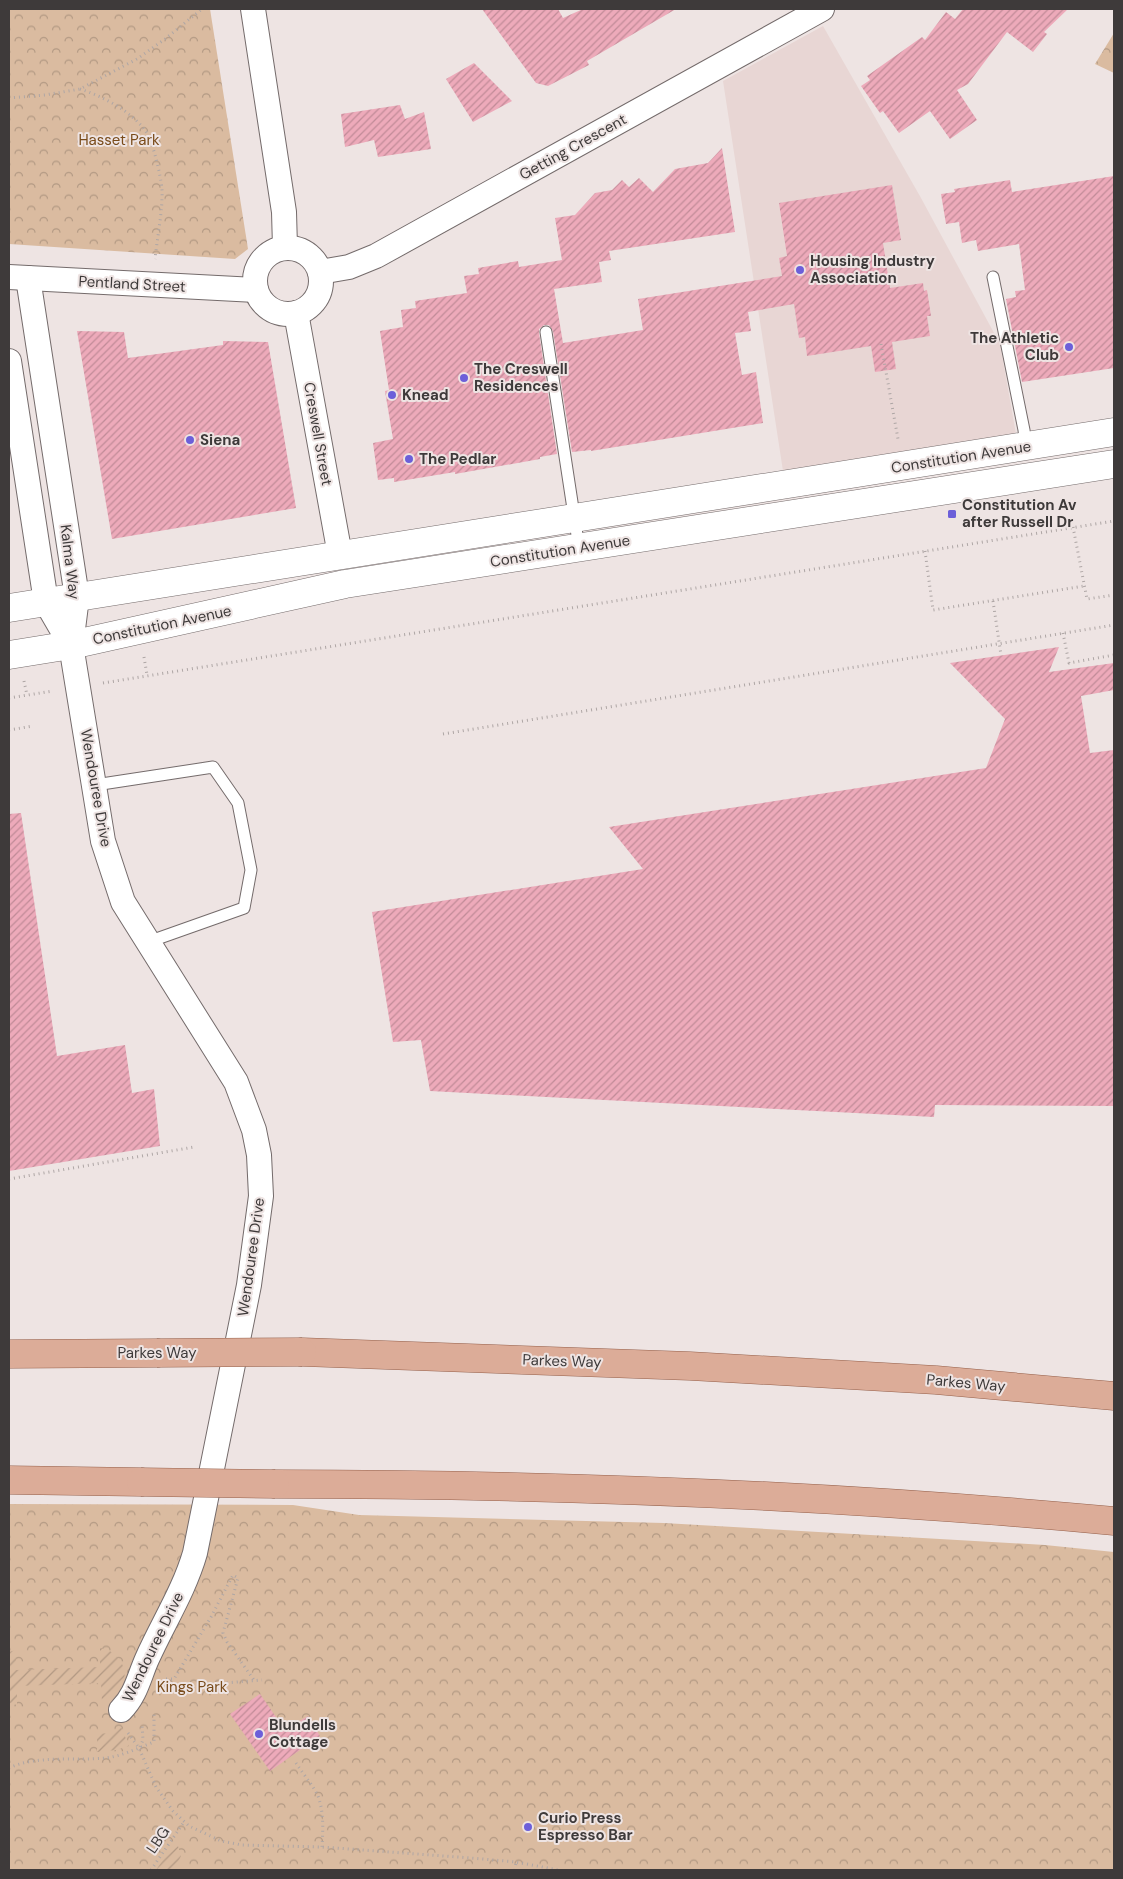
<svg xmlns="http://www.w3.org/2000/svg" width="1123" height="1879" viewBox="0 0 1123 1879" font-family="'DM Sans',sans-serif">
	<style>
		.built { fill: #e8d6d4 }
		.park { fill: url(#park-crowns) }
		.garden { fill: url(#garden-furrows) }
		.building { fill: url(#building-hatch) }
		.lines { fill: none; stroke-linecap: round; stroke-linejoin: round }
		.service-casing { stroke: #746b6b; stroke-width: 13 }
		.minor-casing { stroke: #746b6b; stroke-width: 26 }
		.tertiary-casing { stroke: #746b6b; stroke-width: 29 }
		.primary-casing { stroke: #95604b; stroke-width: 29 }
		.path { stroke: #aea6a5; stroke-width: 3; stroke-dasharray: 1 4; stroke-linecap: butt }
		.service { stroke: #fff; stroke-width: 11 }
		.minor { stroke: #fff; stroke-width: 24 }
		.tertiary { stroke: #fff; stroke-width: 28 }
		.primary { stroke: #dcac98; stroke-width: 28 }
		.primary-bridge-casing { stroke: #95604b; stroke-width: 29; stroke-linecap: butt }
		.primary-bridge { stroke: #dcac98; stroke-width: 28 }
		.poi-dot { fill: #6c5fd9; stroke: #eee4e3; stroke-width: 2 }
		.labels { text-anchor: middle; dominant-baseline: central; stroke-width: 4; stroke-linejoin: round; paint-order: stroke }
		.park-label { font-size: 15px; fill: #794b1a; stroke: #eee4e3 }
		.street-label { font-size: 15px; fill: #3e3a3a; stroke: #eee4e3 }
		.poi-label { font-size: 15px; font-weight: bold; fill: #3e3a3a; stroke: #eee4e3; text-anchor: start }
	</style>
	<defs>
		<pattern id="park-crowns" width="20" height="18" patternUnits="userSpaceOnUse" patternTransform="scale(1.25)"><rect width="20" height="18" fill="#dabba0"/><path d="M2 6a3 3 0 1 1 6 0M12 15a3 3 0 1 1 6 0" fill="none" stroke="#b29983"/></pattern>
		<pattern id="garden-furrows" width="10" height="10" patternUnits="userSpaceOnUse" patternTransform="scale(1.25)"><rect width="10" height="10" fill="#dabba0"/><path d="M-1 1l2-2M0 10L10 0M9 11l2-2" fill="none" stroke="#b29983"/></pattern>
		<pattern id="building-hatch" width="6" height="6" patternUnits="userSpaceOnUse" patternTransform="scale(1.25)"><rect width="6" height="6" fill="#edaaba"/><path d="M-1 1l2-2M0 6l6-6M5 7l2-2" fill="none" stroke="#c18b98"/></pattern>
	</defs>
	<rect width="100%" height="100%" fill="#eee4e3"/>
	<polygon class="built" points="823,26 921,198 1000,344 1016,434 783,471 723,81"/>
	<g class="park">
		<polygon points="9,9 210,9 248,249 235,259 9,244"/>
		<polygon points="1114,33 1114,73 1095,64"/>
		<polygon points="9,1504 293,1505 359,1515 664,1523 1045,1545 1114,1552 1114,1870 9,1870"/>
	</g>
	<g class="garden">
		<path d="M100,1648C132,1653 133,1696 102,1702L101,1683L17,1686V1705L9,1703V1652L16,1650V1670L100,1667Z"/>
		<polygon points="121,1727 129,1746 116,1750 97,1752 97,1734 109,1733"/>
		<polygon points="178,1846 181,1856 174,1870 156,1870 165,1857"/>
	</g>
	<g class="building">
		<polygon points="482,9 558,9 563,18 583,9 676,9 587,61 589,65 548,86 536,83"/>
		<polygon points="963,9 1068,9 1044,32 1047,34 1033,52 1007,32 968,84 957,90 977,120 950,139 930,111 899,133 883,111 880,113 861,86 870,80 867,76 922,37 925,40 946,12 955,19"/>
		<polygon points="474,63 512,101 473,122 446,79"/>
		<polygon points="400,105 405,119 424,112 431,149 378,157 374,140 345,147 341,114"/>
		<polygon points="722,148 735,232 609,251 611,260 599,262 602,282 554,289 563,343 643,330 638,299 782,276 779,258 787,256 779,203 892,185 901,240 883,243 890,288 923,283 924,291 927,290 931,316 927,316 930,336 892,342 896,369 875,372 871,346 807,356 805,337 799,338 794,304 748,312 751,331 735,333 742,375 756,372 763,423 591,451 591,450 572,452 553,331 549,325 544,325 539,329 539,333 557,454 540,457 540,459 455,474 455,472 394,482 394,478 378,480 373,443 393,439 385,391 389,390 380,331 403,327 401,310 416,308 415,301 467,293 464,276 479,274 478,268 518,261 519,267 562,260 555,218 575,215 595,193 612,190 622,180 629,187 639,178 653,192 675,169 708,163"/>
		<polygon points="1114,176 1114,368 1022,382 1006,299 1016,297 1015,291 1025,290 1019,244 978,251 976,240 962,243 959,222 946,224 941,194 955,192 954,189 1010,180 1012,192"/>
		<polygon points="77,331 124,332 128,358 223,345 223,341 268,342 296,508 112,539"/>
		<polygon points="1059,647 1049,672 1114,663 1114,690 1081,696 1090,753 1114,750 1114,1106 935,1105 934,1117 430,1091 421,1040 393,1042 372,912 643,869 609,827 986,768 1005,719 950,663"/>
		<polygon points="21,813 57,1056 125,1045 132,1093 154,1089 160,1146 9,1171 9,814"/>
		<polygon points="260,1694 285,1730 308,1716 320,1736 270,1771 230,1714"/>
	</g>
	<g class="lines">
		<g class="service-casing">
			<g id="service">
				<polyline points="993,277 1024,430 1026,447"/>
				<polyline points="546,332 579,548"/>
				<polyline points="95,785 213,767 238,803 251,870 244,908 148,942"/>
			</g>
		</g>
		<g class="minor-casing">
			<g id="minor">
				<polyline points="253,9 284,212 285,247"/>
				<circle cx="288" cy="281" r="33"/>
				<polyline points="320,272 349,267 376,256 822,9"/>
				<polyline points="9,277 256,290"/>
				<path d="M28,278L77,597L71,645L103,841L123,902L236,1082L254,1130L259,1155L261,1196L249,1285L195,1553C184,1591 163,1623 147,1659C139,1677 136,1695 121,1710"/>
				<polyline points="296,313 340,555"/>
				<polyline points="9,361 46,602 71,645"/>
			</g>
		</g>
		<g class="tertiary-casing">
			<g id="tertiary">
				<polyline points="9,608 1114,432"/>
				<polyline points="9,655 71,645 345,584 1114,464"/>
			</g>
		</g>
		<g class="primary-casing">
			<g id="primary">
				<polyline points="302,1352 690,1366 936,1380 1114,1396"/>
				<polyline points="9,1354 157,1353"/>
				<polyline points="9,1480 141,1482"/>
				<path d="M275,1484C555,1484 836,1495 1114,1521"/>
			</g>
		</g>
		<g class="path">
			<path d="M80,89C104,97 129,110 145,130C153,141 161,176 162,190C163,209 157,239 155,259"/>
			<polyline points="9,98 45,95 80,89 137,59 165,39 202,9"/>
			<polyline points="881,344 898,439"/>
			<polyline points="1073,527 1087,599 1114,595"/>
			<polyline points="925,551 933,610 1084,586"/>
			<polyline points="993,601 1001,655"/>
			<polyline points="1063,633 1069,663 1114,655"/>
			<polyline points="144,657 147,675"/>
			<polyline points="24,681 27,695"/>
			<polyline points="103,683 1114,521"/>
			<polyline points="9,698 53,691"/>
			<polyline points="9,730 33,726"/>
			<polyline points="443,734 1114,625"/>
			<polyline points="9,1179 194,1147"/>
			<polyline points="166,1679 174,1679 211,1617 233,1575 238,1578 223,1633 227,1642 254,1680"/>
			<polyline points="162,1688 262,1680"/>
			<polyline points="128,1733 139,1748 156,1787 173,1811 189,1826 221,1841 242,1845 322,1847 471,1858 516,1862 558,1870"/>
			<polyline points="140,1747 143,1740 142,1724"/>
			<path d="M296,1763C303,1774 313,1785 318,1796C324,1812 323,1830 322,1847"/>
			<path d="M9,1768C36,1755 76,1761 106,1758C122,1756 138,1748 154,1742V1712"/>
			<polyline points="151,1870 184,1822"/>
			<polyline points="515,1870 516,1862"/>
		</g>
		<use href="#service" class="service"/>
		<use href="#minor" class="minor"/>
		<use href="#tertiary" class="tertiary"/>
		<use href="#primary" class="primary"/>
		<g class="primary-bridge-casing">
			<g id="primary-bridge">
				<polyline points="157,1353 302,1352"/>
				<polyline points="141,1482 275,1484"/>
			</g>
		</g>
		<use href="#primary-bridge" class="primary-bridge"/>
	</g>
	<g class="poi-dot">
		<circle cx="800" cy="270" r="5"/>
		<circle cx="1069" cy="347" r="5"/>
		<circle cx="464" cy="378" r="5"/>
		<circle cx="392" cy="395" r="5"/>
		<circle cx="190" cy="440" r="5"/>
		<circle cx="409" cy="459" r="5"/>
		<rect x="947" y="509" width="10" height="10" rx="2.5"/>
		<circle cx="259" cy="1734" r="5"/>
		<circle cx="528" cy="1827" r="5"/>
	</g>
	<g class="labels">
		<g class="park-label">
			<text x="119" y="140">Hasset Park</text>
			<text x="192" y="1687">Kings Park</text>
		</g>
		<g class="street-label">
			<text transform="translate(573 147) rotate(-29)">Getting Crescent</text>
			<text transform="translate(132 284) rotate(3)">Pentland Street</text>
			<text transform="translate(318 434) rotate(80)">Creswell Street</text>
			<text transform="translate(961 457) rotate(-9)">Constitution Avenue</text>
			<text transform="translate(560 551) rotate(-9)">Constitution Avenue</text>
			<text transform="translate(70 562) rotate(83)">Kalma Way</text>
			<text transform="translate(162 625) rotate(-12)">Constitution Avenue</text>
			<text transform="translate(96 788) rotate(80)">Wendouree Drive</text>
			<text transform="translate(251 1257) rotate(-82)">Wendouree Drive</text>
			<text x="157" y="1353">Parkes Way</text>
			<text transform="translate(562 1361) rotate(2)">Parkes Way</text>
			<text transform="translate(966 1383) rotate(5)">Parkes Way</text>
			<text transform="translate(153 1647) rotate(-64)">Wendouree Drive</text>
			<text transform="translate(158 1840) rotate(-56)">LBG</text>
		</g>
		<g class="poi-label">
			<text x="810" y="261">Housing Industry<tspan x="810" dy="17">Association</tspan></text>
			<text x="1059" y="338" text-anchor="end">The Athletic<tspan x="1059" dy="17">Club</tspan></text>
			<text x="474" y="369">The Creswell<tspan x="474" dy="17">Residences</tspan></text>
			<text x="402" y="395">Knead</text>
			<text x="200" y="440">Siena</text>
			<text x="419" y="459">The Pedlar</text>
			<text x="962" y="505">Constitution Av<tspan x="962" dy="17">after Russell Dr</tspan></text>
			<text x="269" y="1725">Blundells<tspan x="269" dy="17">Cottage</tspan></text>
			<text x="538" y="1818">Curio Press<tspan x="538" dy="17">Espresso Bar</tspan></text>
		</g>
	</g>
	<rect width="1123" height="1879" fill="none" stroke="#3e3a3a" stroke-width="20"/>
</svg>
